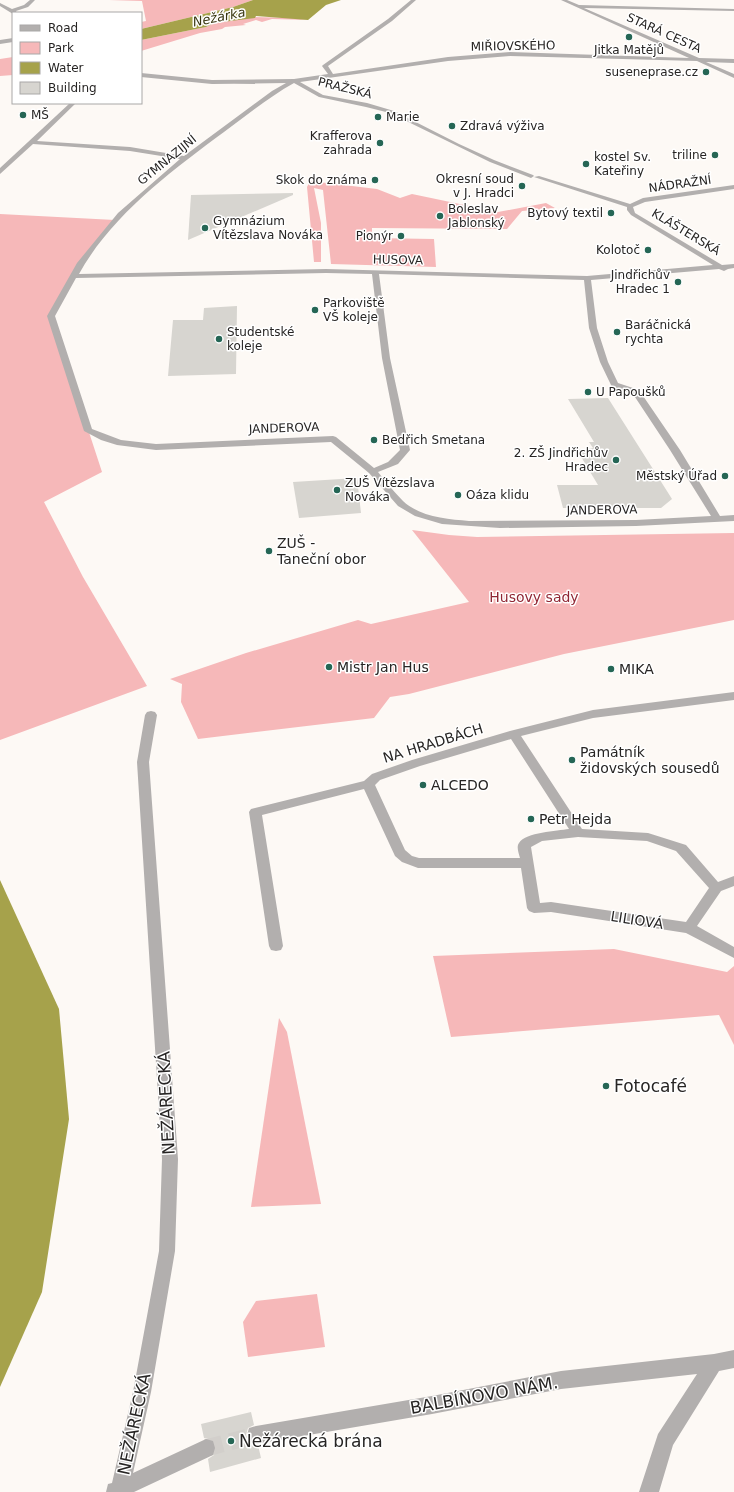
<svg xmlns="http://www.w3.org/2000/svg" width="734" height="1492" viewBox="0 0 734 1492" font-family="'DejaVu Sans',sans-serif">
	<style>
		.green { fill: #f6b8b9 }
		.water { fill: #a6a24b }
		.building { fill: #d7d5d0 }
		.lines { fill: none; stroke-linecap: round; stroke-linejoin: round }
		.minor-tunnel { stroke: #d2cfcb; stroke-width: 17; stroke-dasharray: 17 8; stroke-linecap: butt }
		.minor { fill: #b2afae; fill-rule: evenodd }
		.poi-dot { fill: #256655; stroke: #fff; stroke-width: 1.5 }
		.labels { text-anchor: middle; dominant-baseline: central; stroke-width: 3; stroke-linejoin: round; paint-order: stroke }
		.far-street-label { font-size: 12px; fill: #272524; stroke: #fff }
		.far-poi-label { font-size: 12px; fill: #272524; stroke: #fff; text-anchor: start }
		.far-water-label { font-size: 13px; font-style: italic; fill: #383610; stroke: #fff }
		.poi-label { font-size: 14px; fill: #272524; stroke: #fff; text-anchor: start }
		.park-label { font-size: 14px; fill: #902735; stroke: #fff }
		.street-label { font-size: 14px; fill: #272524; stroke: #fff }
		.near-poi-label { font-size: 17px; fill: #272524; stroke: #fff; text-anchor: start }
		.near-street-label { font-size: 17px; fill: #272524; stroke: #fff }
	</style>
	<rect width="100%" height="100%" fill="#fdf9f5"/>
	<g class="green">
		<polygon points="109,0 253,0 233,7 141,29 141,22 146,21 142,1"/>
		<polygon points="251,17 293,18 308,20 272,19 262,22 256,20 243,24 246,25 225,27 222,29 200,33 141,51 141,40 206,27 214,23"/>
		<polygon points="13,57 13,75 0,76 0,59"/>
		<polygon points="310,181 377,189 400,198 412,194 498,212 546,203 555,208 522,211 507,229 372,228 372,238 434,239 436,267 331,264 323,190 314,188 321,223 321,262 314,262 307,187"/>
		<polygon points="0,214 115,220 81,263 51,316 102,472 44,502 83,577 147,686 0,740"/>
		<polygon points="412,530 449,535 477,537 734,533 734,620 564,654 409,694 390,697 374,718 198,739 181,702 182,684 170,679 246,653 358,620 371,624 469,602"/>
		<polygon points="614,949 727,972 734,966 734,1045 719,1015 451,1037 433,956"/>
		<polygon points="279,1018 287,1032 321,1204 251,1207"/>
		<polygon points="317,1294 325,1347 248,1357 243,1322 256,1301"/>
	</g>
	<g class="water">
		<polygon points="253,0 341,0 326,5 308,20 256,16 255,18 214,23 206,27 141,40 141,29 233,7"/>
		<polygon points="0,880 59,1009 69,1119 42,1292 0,1387"/>
	</g>
	<g class="building">
		<polygon points="293,193 293,195 188,240 191,195"/>
		<polygon points="237,306 236,374 168,376 173,320 203,320 204,308"/>
		<polygon points="608,398 672,499 661,508 563,508 557,485 598,485 577,450 593,448 589,442 594,442 568,399"/>
		<polygon points="357,478 361,513 299,518 293,482"/>
		<polygon points="251,1412 254,1425 248,1428 246,1435 249,1443 258,1445 261,1458 210,1472 208,1459 214,1455 216,1448 213,1440 204,1438 201,1424"/>
	</g>
	<g class="lines">
		<polyline class="minor-tunnel" points="206,1448 256,1435"/>
		<g class="minor">
			<polygon points="30,0 35,0 28,7 16,11 17,13 13,14 0,6 0,3 12,9 24,5"/>
			<path d="M411,0H416L392,21L328,66L333,74L448,57L510,52L689,58L561,0H567L579,5L734,9V11L584,8L699,58L734,59V63L706,62L734,74V78L697,61L510,56L448,61L300,82L323,95L367,103L394,111L459,144L494,160L533,175L534,176L531,178L490,162L390,113L366,107L319,97L294,83C269,97 247,115 224,132C171,171 111,216 79,274L326,269L587,276L713,265L631,215L627,210V207L534,177L539,176L630,204L643,198L734,185V189L645,202L633,207L635,213L722,265L734,264V268L728,269L724,271L719,269L591,280L597,328L608,362L618,383L639,390L680,450L720,516L734,515V521L636,526L500,528L442,524L415,516L398,506L369,473L331,442L156,450L117,445L101,440L84,431L47,316L77,263L118,213L180,159L130,151L33,144L0,174V168L70,103H76L37,141L130,147L184,156L272,91L286,83L212,84L141,77V73L212,80L294,79L328,74L322,66L323,65L388,19ZM326,273L372,274L382,358L400,450L388,462L374,468L336,437L333,436L156,444L121,440L92,429L55,316L76,278ZM379,274L584,280L589,328L600,362L611,385L612,387L633,394L670,450L711,516L636,520L469,521C447,519 420,517 403,501C394,492 386,482 378,472L398,464L410,450L390,358Z"/>
			<polygon points="13,38 13,42 0,44 0,40"/>
			<path d="M734,692V700L593,718L521,736L582,829L648,833L686,845L718,882L734,876V886L721,891L697,926L734,947V958L686,933L551,912L534,913L529,911L527,908L521,868H418L402,862L395,856L364,789L262,815L283,946L281,950L276,951L271,950L269,946L249,812L251,809L364,781L372,774L412,760L510,731L593,710ZM511,739L569,829C557,831 526,832 519,843C516,847 519,854 520,858H419L412,856L405,850L375,785L380,780L420,766ZM578,837L647,841L676,851L709,888L686,922L551,902L540,903L531,847L542,841Z"/>
			<polygon points="151,711 155,712 157,715 149,762 178,1159 175,1251 151,1392 133,1473 206,1439 213,1441 215,1448 213,1455 134,1492 106,1492 108,1484 112,1483 133,1392 159,1251 162,1159 137,762 145,715 147,712"/>
			<polygon points="734,1350 734,1368 719,1371 673,1445 659,1492 639,1492 658,1434 697,1374 561,1389 432,1414 256,1444 249,1442 247,1435 249,1428 256,1426 432,1396 561,1371 714,1354"/>
		</g>
	</g>
	<g class="poi-dot">
		<circle cx="629" cy="37" r="4"/>
		<circle cx="706" cy="72" r="4"/>
		<circle cx="23" cy="115" r="4"/>
		<circle cx="378" cy="117" r="4"/>
		<circle cx="452" cy="126" r="4"/>
		<circle cx="380" cy="143" r="4"/>
		<circle cx="715" cy="155" r="4"/>
		<circle cx="586" cy="164" r="4"/>
		<circle cx="375" cy="180" r="4"/>
		<circle cx="522" cy="186" r="4"/>
		<circle cx="611" cy="213" r="4"/>
		<circle cx="440" cy="216" r="4"/>
		<circle cx="205" cy="228" r="4"/>
		<circle cx="401" cy="236" r="4"/>
		<circle cx="648" cy="250" r="4"/>
		<circle cx="678" cy="282" r="4"/>
		<circle cx="315" cy="310" r="4"/>
		<circle cx="617" cy="332" r="4"/>
		<circle cx="219" cy="339" r="4"/>
		<circle cx="588" cy="392" r="4"/>
		<circle cx="374" cy="440" r="4"/>
		<circle cx="616" cy="460" r="4"/>
		<circle cx="725" cy="476" r="4"/>
		<circle cx="337" cy="490" r="4"/>
		<circle cx="458" cy="495" r="4"/>
		<circle cx="269" cy="551" r="4"/>
		<circle cx="329" cy="667" r="4"/>
		<circle cx="611" cy="669" r="4"/>
		<circle cx="572" cy="760" r="4"/>
		<circle cx="423" cy="785" r="4"/>
		<circle cx="531" cy="819" r="4"/>
		<circle cx="606" cy="1086" r="4"/>
		<circle cx="231" cy="1441" r="4"/>
	</g>
	<g class="labels">
		<g class="far-street-label">
			<text transform="translate(664 33) rotate(24)">STARÁ CESTA</text>
			<text transform="translate(513 46) rotate(-1)">MIŘIOVSKÉHO</text>
			<text transform="translate(345 88) rotate(14)">PRAŽSKÁ</text>
			<text transform="translate(167 160) rotate(-39)">GYMNAZIJNÍ</text>
			<text transform="translate(680 184) rotate(-8)">NÁDRAŽNÍ</text>
			<text transform="translate(686 232) rotate(31)">KLÁŠTERSKÁ</text>
			<text transform="translate(398 260) rotate(1)">HUSOVA</text>
			<text transform="translate(284 428) rotate(-2)">JANDEROVA</text>
			<text transform="translate(602 510) rotate(-1)">JANDEROVA</text>
		</g>
		<g class="far-poi-label">
			<text x="629" y="50" text-anchor="middle">Jitka Matějů</text>
			<text x="698" y="72" text-anchor="end">suseneprase.cz</text>
			<text x="31" y="115">MŠ</text>
			<text x="386" y="117">Marie</text>
			<text x="460" y="126">Zdravá výživa</text>
			<text x="372" y="136" text-anchor="end">Krafferova<tspan x="372" dy="14">zahrada</tspan></text>
			<text x="707" y="155" text-anchor="end">triline</text>
			<text x="594" y="157">kostel Sv.<tspan x="594" dy="14">Kateřiny</tspan></text>
			<text x="514" y="179" text-anchor="end">Okresní soud<tspan x="514" dy="14">v J. Hradci</tspan></text>
			<text x="367" y="180" text-anchor="end">Skok do známa</text>
			<text x="448" y="209">Boleslav<tspan x="448" dy="14">Jablonský</tspan></text>
			<text x="603" y="213" text-anchor="end">Bytový textil</text>
			<text x="213" y="221">Gymnázium<tspan x="213" dy="14">Vítězslava Nováka</tspan></text>
			<text x="393" y="236" text-anchor="end">Pionýr</text>
			<text x="640" y="250" text-anchor="end">Kolotoč</text>
			<text x="670" y="275" text-anchor="end">Jindřichův<tspan x="670" dy="14">Hradec 1</tspan></text>
			<text x="323" y="303">Parkoviště<tspan x="323" dy="14">VŠ koleje</tspan></text>
			<text x="625" y="325">Baráčnická<tspan x="625" dy="14">rychta</tspan></text>
			<text x="227" y="332">Studentské<tspan x="227" dy="14">koleje</tspan></text>
			<text x="596" y="392">U Papoušků</text>
			<text x="382" y="440">Bedřich Smetana</text>
			<text x="608" y="453" text-anchor="end">2. ZŠ Jindřichův<tspan x="608" dy="14">Hradec</tspan></text>
			<text x="717" y="476" text-anchor="end">Městský Úřad</text>
			<text x="345" y="483">ZUŠ Vítězslava<tspan x="345" dy="14">Nováka</tspan></text>
			<text x="466" y="495">Oáza klidu</text>
		</g>
		<g class="far-water-label">
			<text transform="translate(219 17) rotate(-11)">Nežárka</text>
		</g>
		<g class="poi-label">
			<text x="277" y="543">ZUŠ -<tspan x="277" dy="16">Taneční obor</tspan></text>
			<text x="337" y="667">Mistr Jan Hus</text>
			<text x="619" y="669">MIKA</text>
			<text x="580" y="752">Památník<tspan x="580" dy="16">židovských sousedů</tspan></text>
			<text x="431" y="785">ALCEDO</text>
			<text x="539" y="819">Petr Hejda</text>
		</g>
		<g class="park-label">
			<text x="534" y="597">Husovy sady</text>
		</g>
		<g class="street-label">
			<text transform="translate(433 743) rotate(-17)">NA HRADBÁCH</text>
			<text transform="translate(637 920) rotate(9)">LILIOVÁ</text>
		</g>
		<g class="near-poi-label">
			<text x="614" y="1086">Fotocafé</text>
			<text x="239" y="1441">Nežárecká brána</text>
		</g>
		<g class="near-street-label">
			<text transform="translate(166 1103) rotate(-93)">NEŽÁRECKÁ</text>
			<text transform="translate(484 1395) rotate(-10)">BALBÍNOVO NÁM.</text>
			<text transform="translate(134 1424) rotate(-78)">NEŽÁRECKÁ</text>
		</g>
	</g>
	<rect x="12" y="12" width="130" height="92" fill="#ffffff" stroke="#a9a8a7"/>
	<rect x="20" y="25" width="20" height="6" fill="#b2afae" stroke="#a9a8a7"/>
	<text x="48" y="32" font-size="12" fill="#272524">Road</text>
	<rect x="20" y="42" width="20" height="12" fill="#f6b8b9" stroke="#a9a8a7"/>
	<text x="48" y="52" font-size="12" fill="#272524">Park</text>
	<rect x="20" y="62" width="20" height="12" fill="#a6a24b" stroke="#a9a8a7"/>
	<text x="48" y="72" font-size="12" fill="#272524">Water</text>
	<rect x="20" y="82" width="20" height="12" fill="#d7d5d0" stroke="#a9a8a7"/>
	<text x="48" y="92" font-size="12" fill="#272524">Building</text>
</svg>
